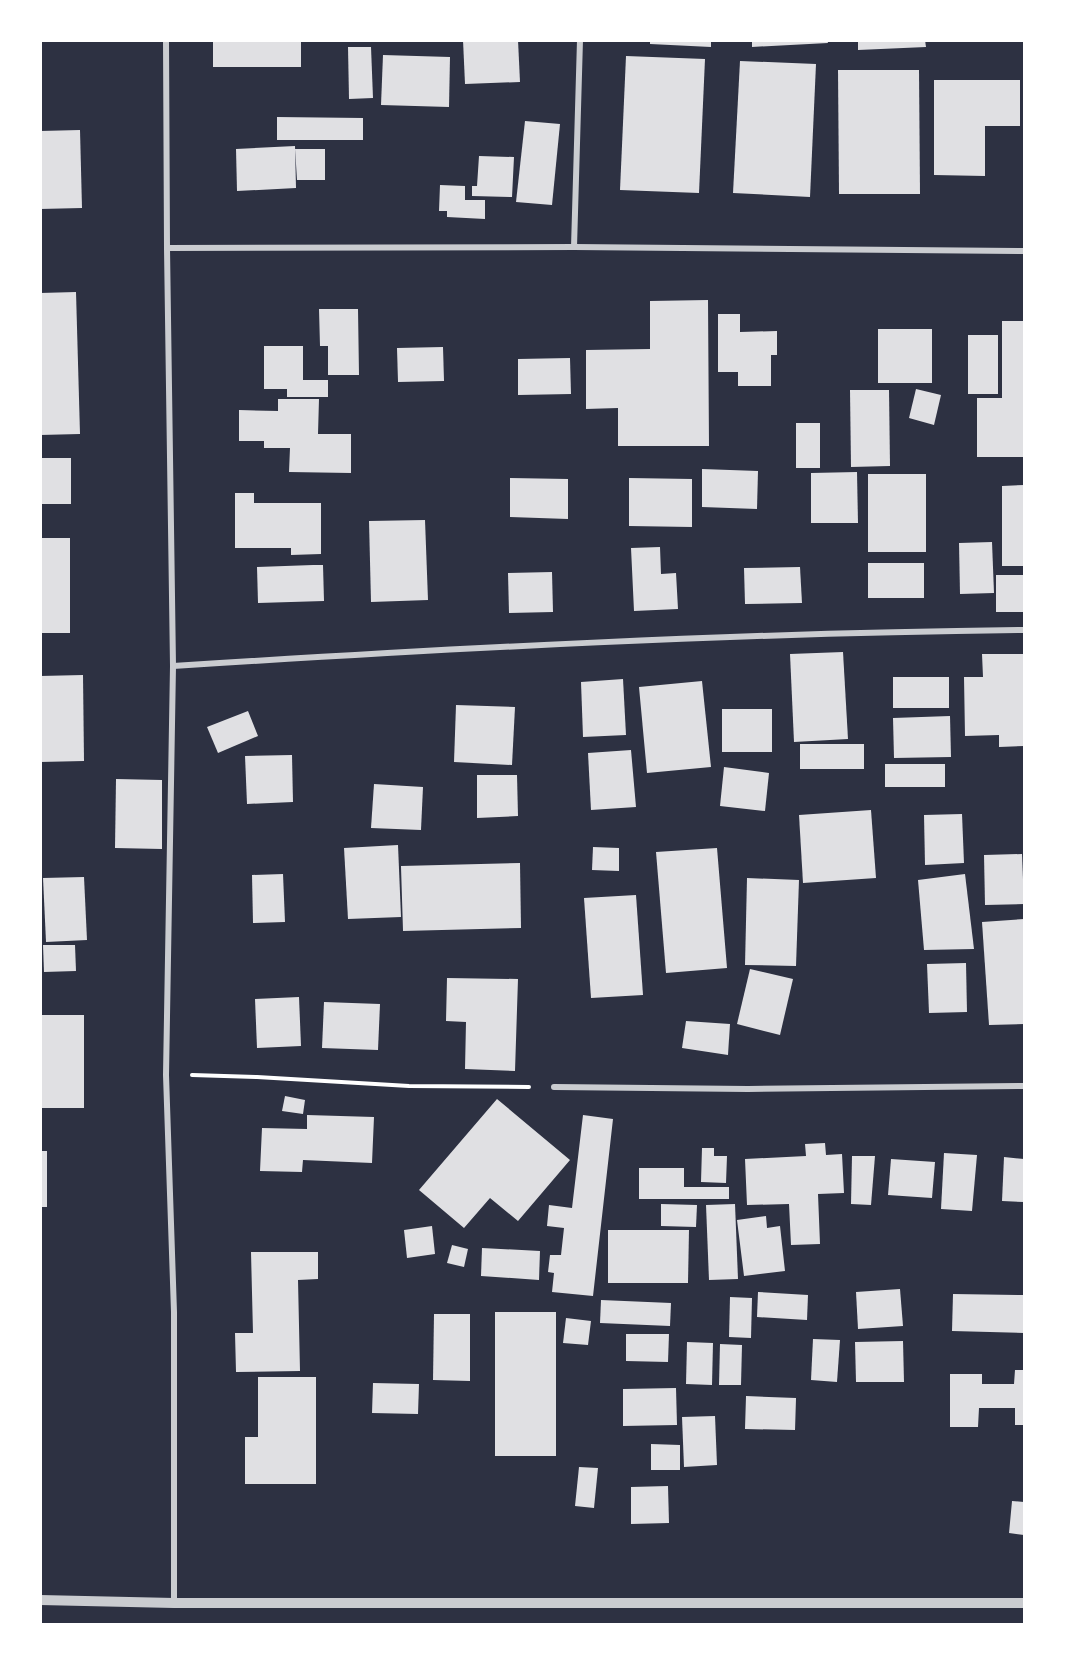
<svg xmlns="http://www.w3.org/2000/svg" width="1065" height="1665" viewBox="0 0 1065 1665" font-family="Jost,sans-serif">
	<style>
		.building { fill: #e0e0e3 }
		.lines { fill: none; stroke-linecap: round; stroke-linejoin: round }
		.path { stroke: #fff; stroke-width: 4 }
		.minor { stroke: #caccd0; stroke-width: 6 }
		.tertiary { stroke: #caccd0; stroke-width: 10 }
	</style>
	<rect width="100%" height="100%" fill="#2d3142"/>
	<g class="building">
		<rect x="213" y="40" width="88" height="27"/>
		<polygon points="463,40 518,40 520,82 465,84"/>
		<polygon points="650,40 711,40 711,47 650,44"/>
		<polygon points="752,40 827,40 828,43 752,47"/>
		<polygon points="858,40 925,40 926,47 858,50"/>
		<polygon points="348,47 371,47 373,98 349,99"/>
		<polygon points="383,55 450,57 449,107 381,105"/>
		<polygon points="626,56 705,59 699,193 620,190"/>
		<polygon points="740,61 816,64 810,197 733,193"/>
		<polygon points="838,70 919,70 920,194 839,194"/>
		<polygon points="934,80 1020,80 1020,126 985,126 985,176 934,175"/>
		<polygon points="277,117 363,118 363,140 277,140"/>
		<polygon points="525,121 560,124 552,205 516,202"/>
		<polygon points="80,130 82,208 40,209 40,131"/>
		<polygon points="295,146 296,188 237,191 236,149"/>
		<polygon points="295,149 325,149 325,180 297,180"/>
		<polygon points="479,156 514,157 512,197 472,196 472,186 477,186"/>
		<polygon points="440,185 465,186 465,200 485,200 485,219 447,217 447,211 439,211"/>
		<polygon points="76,292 80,434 40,435 40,293"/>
		<polygon points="708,300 709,446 618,446 618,408 586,409 586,350 650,349 650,301"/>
		<polygon points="319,309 358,309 359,375 328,375 328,346 320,346"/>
		<polygon points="718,314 740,314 740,332 777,331 777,355 771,355 771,386 738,386 738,372 718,372"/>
		<polygon points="1002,321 1024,321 1024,457 977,457 977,398 1002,398"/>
		<rect x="878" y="329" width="54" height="54"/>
		<rect x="968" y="335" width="30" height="59"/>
		<polygon points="264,346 303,346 303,380 328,380 328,397 287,397 287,389 264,389"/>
		<polygon points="443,347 444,381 398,382 397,348"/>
		<polygon points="570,358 571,394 518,395 518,359"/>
		<polygon points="916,389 941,395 934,425 909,418"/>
		<polygon points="850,390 889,390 890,466 851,467"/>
		<polygon points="278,399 319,399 318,434 351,434 351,473 289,472 290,448 264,448 264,441 239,441 239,410 278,411"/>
		<rect x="796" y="423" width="24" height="45"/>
		<rect x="40" y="458" width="31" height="46"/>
		<polygon points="702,469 758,471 757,509 702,507"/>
		<polygon points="857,472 858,523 811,523 811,473"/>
		<rect x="868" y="474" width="58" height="78"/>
		<polygon points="510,478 568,479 568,519 510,517"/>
		<polygon points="629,478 692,479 692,527 629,526"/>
		<polygon points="1024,485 1024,566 1002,566 1002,486"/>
		<polygon points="235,493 254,493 254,503 321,503 321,554 291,555 291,548 235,548"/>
		<polygon points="425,520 428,600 371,602 369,521"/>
		<rect x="40" y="538" width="30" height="95"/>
		<polygon points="992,542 994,593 960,594 959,543"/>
		<polygon points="660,547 661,574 676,573 678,609 634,611 631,548"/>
		<rect x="868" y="563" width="56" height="35"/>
		<polygon points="313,565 323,565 324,601 258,603 257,567"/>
		<polygon points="800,567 802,603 745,604 744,568"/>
		<polygon points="552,572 553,612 509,613 508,573"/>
		<rect x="996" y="575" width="28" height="37"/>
		<polygon points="843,652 848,739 794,742 790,654"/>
		<polygon points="982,654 1024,654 1024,746 999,747 999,735 965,736 964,677 983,677"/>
		<polygon points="83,675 84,761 40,762 40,676"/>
		<rect x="893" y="677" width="56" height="31"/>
		<polygon points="623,679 626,735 583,737 581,682"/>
		<polygon points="702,681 711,767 647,773 639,687"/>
		<polygon points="456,705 515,707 512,765 454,762"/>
		<rect x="722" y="709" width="50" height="43"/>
		<polygon points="248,711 258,736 218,753 207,727"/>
		<polygon points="950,716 951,757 894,758 893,718"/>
		<rect x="800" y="744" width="64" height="25"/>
		<polygon points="631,750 636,807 591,810 588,753"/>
		<polygon points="292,755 293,802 247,804 245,756"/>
		<rect x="885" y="764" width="60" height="23"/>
		<polygon points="724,767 769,773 765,811 720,806"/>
		<polygon points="477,775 517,775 518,816 477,818"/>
		<polygon points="116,779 162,780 162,849 115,848"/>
		<polygon points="374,784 423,787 421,830 371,828"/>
		<polygon points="871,810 876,878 803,883 799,815"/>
		<polygon points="962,814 964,863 925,865 924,815"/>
		<polygon points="398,845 401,917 348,919 344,848"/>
		<polygon points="593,847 619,848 619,871 592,870"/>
		<polygon points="717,848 727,968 666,973 656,852"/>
		<polygon points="1022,854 1024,904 985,905 984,855"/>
		<polygon points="520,863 521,928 403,931 401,866"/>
		<polygon points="283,874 285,922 253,923 252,875"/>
		<polygon points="965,874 974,949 924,950 918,880"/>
		<polygon points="84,877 87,940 46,942 43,878"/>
		<polygon points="747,878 799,880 796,966 745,965"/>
		<polygon points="636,895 643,995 591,998 584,898"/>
		<polygon points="1024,919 1024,1024 989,1025 982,922"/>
		<polygon points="43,945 75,945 76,971 44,972"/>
		<polygon points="966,963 967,1012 929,1013 927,964"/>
		<polygon points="750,969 793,979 780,1035 737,1024"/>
		<polygon points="447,978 518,979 515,1071 465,1069 466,1022 446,1021"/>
		<polygon points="299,997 301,1046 257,1048 255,999"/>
		<polygon points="324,1002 380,1004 378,1050 322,1048"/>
		<rect x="40" y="1015" width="44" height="93"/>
		<polygon points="686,1021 730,1024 728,1055 682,1048"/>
		<polygon points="285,1096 305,1100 303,1114 282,1111"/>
		<polygon points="497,1099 570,1160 518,1221 490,1198 464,1228 419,1190"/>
		<polygon points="307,1115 374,1117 372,1163 303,1160 302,1172 260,1171 262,1128 307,1129"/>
		<polygon points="583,1115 613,1119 593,1296 552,1292 554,1273 548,1272 550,1255 561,1255 564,1228 547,1226 549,1205 572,1208"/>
		<polygon points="825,1143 826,1155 842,1154 844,1193 818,1194 820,1244 791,1245 789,1204 747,1205 745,1159 806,1156 805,1144"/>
		<polygon points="702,1148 714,1148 714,1156 727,1156 726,1183 701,1182"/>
		<rect x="40" y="1151" width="7" height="56"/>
		<polygon points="944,1153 977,1155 972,1211 941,1209"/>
		<polygon points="852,1156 875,1156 871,1205 851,1204"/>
		<polygon points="1004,1157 1024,1159 1024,1202 1002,1201"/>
		<polygon points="891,1159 935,1162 932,1198 888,1195"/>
		<polygon points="639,1168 684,1168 684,1187 729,1187 729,1199 639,1199"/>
		<polygon points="661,1204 697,1205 696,1227 661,1226"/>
		<polygon points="735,1204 738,1279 709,1280 706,1205"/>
		<polygon points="766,1216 767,1228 780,1226 785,1271 744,1276 737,1220"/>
		<polygon points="432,1226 435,1254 407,1258 404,1230"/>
		<polygon points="608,1230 689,1230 688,1283 608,1283"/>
		<polygon points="452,1245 468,1249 464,1267 447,1263"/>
		<polygon points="482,1248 540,1251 539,1280 481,1276"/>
		<polygon points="251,1252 318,1252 318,1279 298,1280 300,1371 236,1372 235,1333 253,1333"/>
		<polygon points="900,1289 903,1326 858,1329 856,1292"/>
		<polygon points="758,1292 808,1295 807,1320 757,1317"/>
		<polygon points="953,1294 1024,1295 1024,1333 952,1331"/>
		<polygon points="730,1297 752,1298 751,1338 729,1337"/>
		<polygon points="601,1300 671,1303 670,1326 600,1323"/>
		<rect x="495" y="1312" width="61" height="144"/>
		<polygon points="434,1314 470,1314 470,1381 433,1380"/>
		<polygon points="566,1318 591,1321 588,1345 563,1343"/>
		<polygon points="626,1334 669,1334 668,1362 626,1361"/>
		<polygon points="813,1339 840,1340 837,1382 811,1380"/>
		<polygon points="903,1341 904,1382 856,1382 855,1342"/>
		<polygon points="687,1342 713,1343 712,1385 686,1384"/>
		<polygon points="720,1344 742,1345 741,1385 719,1385"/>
		<polygon points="1015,1370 1024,1370 1024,1425 1015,1425 1015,1408 979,1408 978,1427 950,1427 950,1374 982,1374 982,1384 1014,1384"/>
		<polygon points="258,1377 316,1377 316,1484 245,1484 245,1437 258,1437"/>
		<polygon points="373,1383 419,1384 418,1414 372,1413"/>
		<polygon points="676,1388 677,1425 623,1426 623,1389"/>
		<polygon points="746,1396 796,1398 795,1430 745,1429"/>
		<polygon points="715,1416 717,1465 684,1467 682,1417"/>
		<polygon points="651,1444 680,1445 680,1470 651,1470"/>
		<polygon points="579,1467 598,1468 594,1508 575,1506"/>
		<polygon points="668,1486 669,1523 631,1524 631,1487"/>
		<polygon points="1012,1501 1024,1502 1024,1535 1009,1533"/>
	</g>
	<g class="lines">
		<polyline class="path" points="192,1075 257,1077 409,1086 529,1087"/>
		<g class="minor">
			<polyline points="166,40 167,248 173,666 166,1075 174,1312 174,1603"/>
			<polyline points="574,247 580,40"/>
			<polyline points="167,248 574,247 1024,251"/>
			<path d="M173,666C456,648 740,633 1024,630"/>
			<polyline points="554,1087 748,1089 1024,1086"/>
		</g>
		<polyline class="tertiary" points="40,1600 174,1603 1024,1603"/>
	</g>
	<rect width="1065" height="1665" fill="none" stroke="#ffffff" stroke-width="84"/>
</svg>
